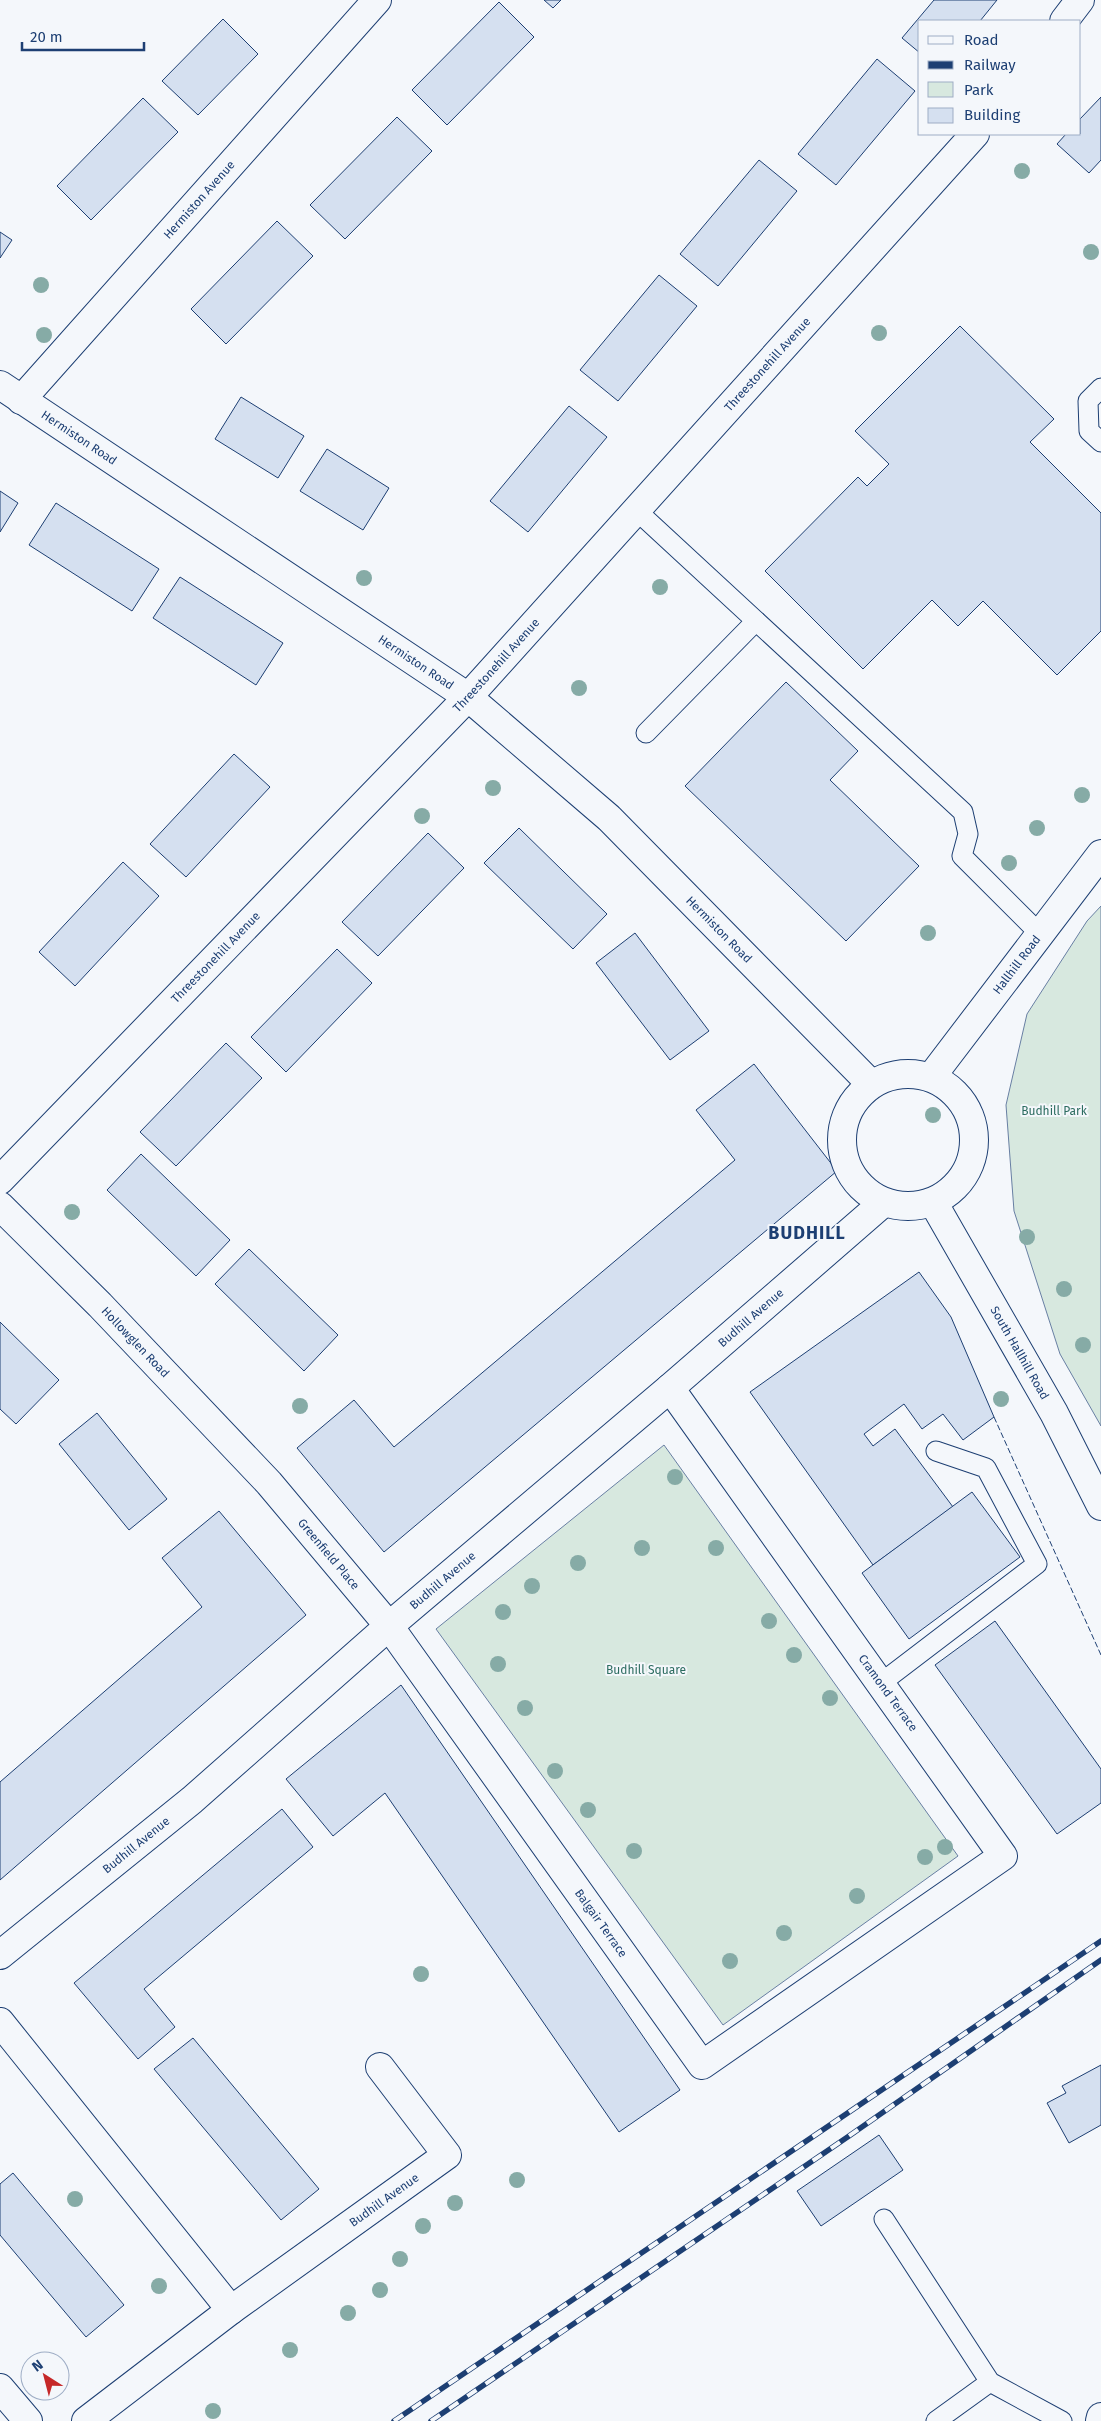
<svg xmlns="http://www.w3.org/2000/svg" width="1101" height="2421" viewBox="0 0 1101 2421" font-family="'Fira Sans',sans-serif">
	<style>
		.park { fill: #d7e8df; stroke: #687fa3 }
		.building { fill: #d5e0f0; stroke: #1d3f73 }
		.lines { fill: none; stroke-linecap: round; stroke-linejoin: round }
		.service-casing { stroke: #1d3f73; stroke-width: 21 }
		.minor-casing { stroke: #1d3f73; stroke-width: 30 }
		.tertiary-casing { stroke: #1d3f73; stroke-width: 30 }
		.service { stroke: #f4f7fb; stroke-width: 19 }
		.minor { stroke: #f4f7fb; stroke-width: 28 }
		.tertiary { stroke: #f4f7fb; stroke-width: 28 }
		.rail-casing { stroke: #1d3f73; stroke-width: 5.5 }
		.rail { stroke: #f4f7fb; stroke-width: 4; stroke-dasharray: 11; stroke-linecap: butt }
		.fence { stroke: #1d3f73; stroke-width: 1; stroke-dasharray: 6 2.5; stroke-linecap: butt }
		.tree { fill: #86aba6 }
		.labels { text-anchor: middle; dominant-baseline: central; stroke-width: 4; stroke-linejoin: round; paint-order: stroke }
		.street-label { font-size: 12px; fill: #1d3f73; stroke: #f4f7fb }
		.park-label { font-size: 12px; fill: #2c6c60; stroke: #f4f7fb }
		.district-label { font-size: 18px; font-weight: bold; letter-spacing: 1px; fill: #1d3f73; stroke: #f4f7fb }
	</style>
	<rect width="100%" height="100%" fill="#f4f7fb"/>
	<g class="park">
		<polygon points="1101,906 1101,1426 1060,1354 1014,1211 1006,1105 1027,1014 1087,921"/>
		<polygon points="664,1445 958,1856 723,2025 436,1629"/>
	</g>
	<g class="building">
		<polygon points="544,0 561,0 553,8"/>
		<polygon points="934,0 997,0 980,21 920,21 920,53 902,38"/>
		<polygon points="499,2 534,37 447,125 412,90"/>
		<polygon points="223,19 258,54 198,115 162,81"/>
		<polygon points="877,59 915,91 836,185 798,154"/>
		<polygon points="1101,97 1101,160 1089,173 1057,144 1066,134 1080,134 1080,119"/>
		<polygon points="143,98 178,132 91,220 57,186"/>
		<polygon points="397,117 432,151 345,239 310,205"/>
		<polygon points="759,160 797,191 718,286 680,254"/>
		<polygon points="277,221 313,256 226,344 191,309"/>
		<polygon points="0,232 12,240 0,258"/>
		<polygon points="659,275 697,306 618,401 580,370"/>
		<polygon points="960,326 1054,419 1030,442 1101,513 1101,631 1057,675 983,601 958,626 932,600 863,669 765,571 858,477 867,486 889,464 855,431"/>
		<polygon points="241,397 304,436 278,478 215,439"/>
		<polygon points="569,406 607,437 528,532 490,501"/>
		<polygon points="327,449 389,488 363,530 300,491"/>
		<polygon points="0,491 18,503 0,532"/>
		<polygon points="56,503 159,569 132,611 29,545"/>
		<polygon points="180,577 283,643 256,685 153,618"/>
		<polygon points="786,682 858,751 830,780 919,866 846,941 685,786"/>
		<polygon points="234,754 270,787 186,877 150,844"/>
		<polygon points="519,828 607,914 573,949 484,863"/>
		<polygon points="428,833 464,868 378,956 342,922"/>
		<polygon points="123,862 159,896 75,986 39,952"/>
		<polygon points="635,933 709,1031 670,1060 596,963"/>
		<polygon points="337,949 372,983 286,1072 251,1037"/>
		<polygon points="226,1043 262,1078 176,1166 140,1132"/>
		<polygon points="754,1064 837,1171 384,1552 297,1448 354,1400 394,1447 735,1160 696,1110"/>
		<polygon points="141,1154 230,1240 196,1276 107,1190"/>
		<polygon points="249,1249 338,1335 304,1371 215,1284"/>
		<polygon points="919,1272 951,1317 994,1417 963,1440 943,1414 922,1429 904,1404 864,1434 873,1446 895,1429 953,1507 873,1565 750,1392"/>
		<polygon points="0,1322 59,1380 16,1424 0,1409"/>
		<polygon points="97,1413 167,1499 129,1530 59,1444"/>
		<polygon points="972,1492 1020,1557 909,1639 862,1573"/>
		<polygon points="219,1511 306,1615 0,1880 0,1782 202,1607 162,1558"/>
		<polygon points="995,1621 1101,1769 1101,1803 1057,1834 935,1665"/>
		<polygon points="401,1685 680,2090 619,2132 385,1793 333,1836 286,1779"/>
		<polygon points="282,1809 313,1847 144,1989 175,2027 138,2059 74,1983"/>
		<polygon points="193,2038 319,2189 281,2220 154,2069"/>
		<polygon points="1101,2065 1101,2125 1069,2143 1047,2103 1066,2093 1062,2086"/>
		<polygon points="879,2135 903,2170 821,2226 797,2191"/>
		<polygon points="13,2173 124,2305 86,2337 0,2235 0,2184"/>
	</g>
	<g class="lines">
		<g class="service-casing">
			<g id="service">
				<polyline points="1101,388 1088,401 1089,431 1101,442"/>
				<polyline points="636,510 963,812 968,834 962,856 1040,934"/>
				<polyline points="646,733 756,621"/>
				<polyline points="881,1683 1037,1564 986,1468 936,1451"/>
				<polyline points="884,2219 990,2382 1062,2421"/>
				<polyline points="936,2421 990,2382"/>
			</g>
		</g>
		<g class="minor-casing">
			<g id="minor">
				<polyline points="1064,21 1080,0"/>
				<path id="s1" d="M0,385L468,697L609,818L870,1083"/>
				<path id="s2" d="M21,400L377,0"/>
				<path id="s3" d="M0,1180L468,697L975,134"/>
				<path id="s4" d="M0,1206L100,1305L269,1483L389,1626L702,2065L1003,1856L670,1388"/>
				<path id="s5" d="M0,1955L192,1800L389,1626L670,1388L883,1203"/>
				<polyline points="0,2022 231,2310"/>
				<polyline points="0,2388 28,2421"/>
				<path id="s6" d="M86,2421L231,2310L447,2155L380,2067"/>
			</g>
		</g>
		<g class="tertiary-casing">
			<g id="tertiary">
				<circle cx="908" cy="1140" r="66"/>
				<path id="s7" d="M932,1076L1101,854"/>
				<path id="s8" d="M933,1202L1054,1413L1101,1506"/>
				<polyline points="1100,2421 1101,2417"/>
			</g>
		</g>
		<use href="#service" class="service"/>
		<use href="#minor" class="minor"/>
		<use href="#tertiary" class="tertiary"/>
		<g class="rail-casing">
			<g id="rail">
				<polyline points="394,2421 1101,1941"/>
				<polyline points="431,2421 849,2136 1101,1960"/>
			</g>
		</g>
		<use href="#rail" class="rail"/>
		<polyline class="fence" points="994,1417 1101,1655"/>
	</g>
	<g class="tree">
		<circle cx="1022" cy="171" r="8"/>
		<circle cx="1091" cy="252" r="8"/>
		<circle cx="41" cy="285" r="8"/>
		<circle cx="879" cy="333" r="8"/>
		<circle cx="44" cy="335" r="8"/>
		<circle cx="364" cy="578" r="8"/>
		<circle cx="660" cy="587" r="8"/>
		<circle cx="579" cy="688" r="8"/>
		<circle cx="493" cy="788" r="8"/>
		<circle cx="1082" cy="795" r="8"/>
		<circle cx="422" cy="816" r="8"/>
		<circle cx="1037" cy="828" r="8"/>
		<circle cx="1009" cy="863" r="8"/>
		<circle cx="928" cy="933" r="8"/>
		<circle cx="933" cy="1115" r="8"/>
		<circle cx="72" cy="1212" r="8"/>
		<circle cx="1027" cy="1237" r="8"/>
		<circle cx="1064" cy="1289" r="8"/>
		<circle cx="1083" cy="1345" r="8"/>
		<circle cx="1001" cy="1399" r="8"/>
		<circle cx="300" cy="1406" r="8"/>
		<circle cx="675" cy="1477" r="8"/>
		<circle cx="642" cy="1548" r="8"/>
		<circle cx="716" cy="1548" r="8"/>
		<circle cx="578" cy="1563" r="8"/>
		<circle cx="532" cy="1586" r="8"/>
		<circle cx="503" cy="1612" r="8"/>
		<circle cx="769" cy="1621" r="8"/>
		<circle cx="794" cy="1655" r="8"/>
		<circle cx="498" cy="1664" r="8"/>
		<circle cx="830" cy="1698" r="8"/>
		<circle cx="525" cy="1708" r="8"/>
		<circle cx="555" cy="1771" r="8"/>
		<circle cx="588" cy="1810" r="8"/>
		<circle cx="945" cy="1847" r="8"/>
		<circle cx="634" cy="1851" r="8"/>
		<circle cx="925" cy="1857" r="8"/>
		<circle cx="857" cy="1896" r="8"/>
		<circle cx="784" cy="1933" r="8"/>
		<circle cx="730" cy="1961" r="8"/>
		<circle cx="421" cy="1974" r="8"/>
		<circle cx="517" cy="2180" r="8"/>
		<circle cx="75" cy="2199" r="8"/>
		<circle cx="455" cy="2203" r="8"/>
		<circle cx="423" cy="2226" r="8"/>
		<circle cx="400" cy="2259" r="8"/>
		<circle cx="159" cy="2286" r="8"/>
		<circle cx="380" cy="2290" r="8"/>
		<circle cx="348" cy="2313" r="8"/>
		<circle cx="290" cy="2350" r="8"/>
		<circle cx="213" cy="2411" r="8"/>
	</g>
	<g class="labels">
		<g class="street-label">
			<text stroke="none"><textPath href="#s2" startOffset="268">Hermiston Avenue</textPath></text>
			<text stroke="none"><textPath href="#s3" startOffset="1120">Threestonehill Avenue</textPath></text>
			<text stroke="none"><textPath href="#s1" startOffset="95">Hermiston Road</textPath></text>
			<text stroke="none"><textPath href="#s1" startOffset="500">Hermiston Road</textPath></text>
			<text stroke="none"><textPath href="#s3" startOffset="715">Threestonehill Avenue</textPath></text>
			<text stroke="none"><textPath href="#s1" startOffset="905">Hermiston Road</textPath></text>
			<text stroke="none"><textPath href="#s3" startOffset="310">Threestonehill Avenue</textPath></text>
			<text stroke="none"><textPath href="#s7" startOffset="140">Hallhill Road</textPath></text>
			<text stroke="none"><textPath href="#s5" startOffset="985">Budhill Avenue</textPath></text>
			<text stroke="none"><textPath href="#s4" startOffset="192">Hollowglen Road</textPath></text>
			<text stroke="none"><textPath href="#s8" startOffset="174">South Hallhill Road</textPath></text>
			<text stroke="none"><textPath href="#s4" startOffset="479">Greenfield Place</textPath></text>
			<text stroke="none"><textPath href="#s5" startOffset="580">Budhill Avenue</textPath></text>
			<text transform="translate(888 1693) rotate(54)">Cramond Terrace</text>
			<text stroke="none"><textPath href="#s5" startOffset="175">Budhill Avenue</textPath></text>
			<text stroke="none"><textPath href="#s4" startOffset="938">Balgair Terrace</textPath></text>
			<text stroke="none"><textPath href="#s6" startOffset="371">Budhill Avenue</textPath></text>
		</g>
		<g class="park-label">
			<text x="1054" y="1111">Budhill Park</text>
			<text x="646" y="1670">Budhill Square</text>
		</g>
		<g class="district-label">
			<text x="807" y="1233">BUDHILL</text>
		</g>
	</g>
	<rect x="918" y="20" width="162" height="115" fill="#f4f7fb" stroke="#9eadc5"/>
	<rect x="928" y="36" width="25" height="8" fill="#f4f7fb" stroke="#9eadc5"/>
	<text x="964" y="45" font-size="15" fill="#1d3f73">Road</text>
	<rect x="928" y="61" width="25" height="8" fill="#1d3f73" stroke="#9eadc5"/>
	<text x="964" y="70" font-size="15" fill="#1d3f73">Railway</text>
	<rect x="928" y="82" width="25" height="15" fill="#d7e8df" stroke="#9eadc5"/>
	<text x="964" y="95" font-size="15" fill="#1d3f73">Park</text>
	<rect x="928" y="108" width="25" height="15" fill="#d5e0f0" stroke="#9eadc5"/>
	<text x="964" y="120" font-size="15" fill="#1d3f73">Building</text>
	<g transform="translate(45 2376) rotate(324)"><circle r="24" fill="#f4f7fb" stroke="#9eadc5"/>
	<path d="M0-4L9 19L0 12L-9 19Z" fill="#c62828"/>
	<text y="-8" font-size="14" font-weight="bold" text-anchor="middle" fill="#1d3f73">N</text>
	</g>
	<path d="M22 42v8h122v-8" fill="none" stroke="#1d3f73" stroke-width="2.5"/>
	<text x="30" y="42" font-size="15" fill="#1d3f73" stroke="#f4f7fb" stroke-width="4" paint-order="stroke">20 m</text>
</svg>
